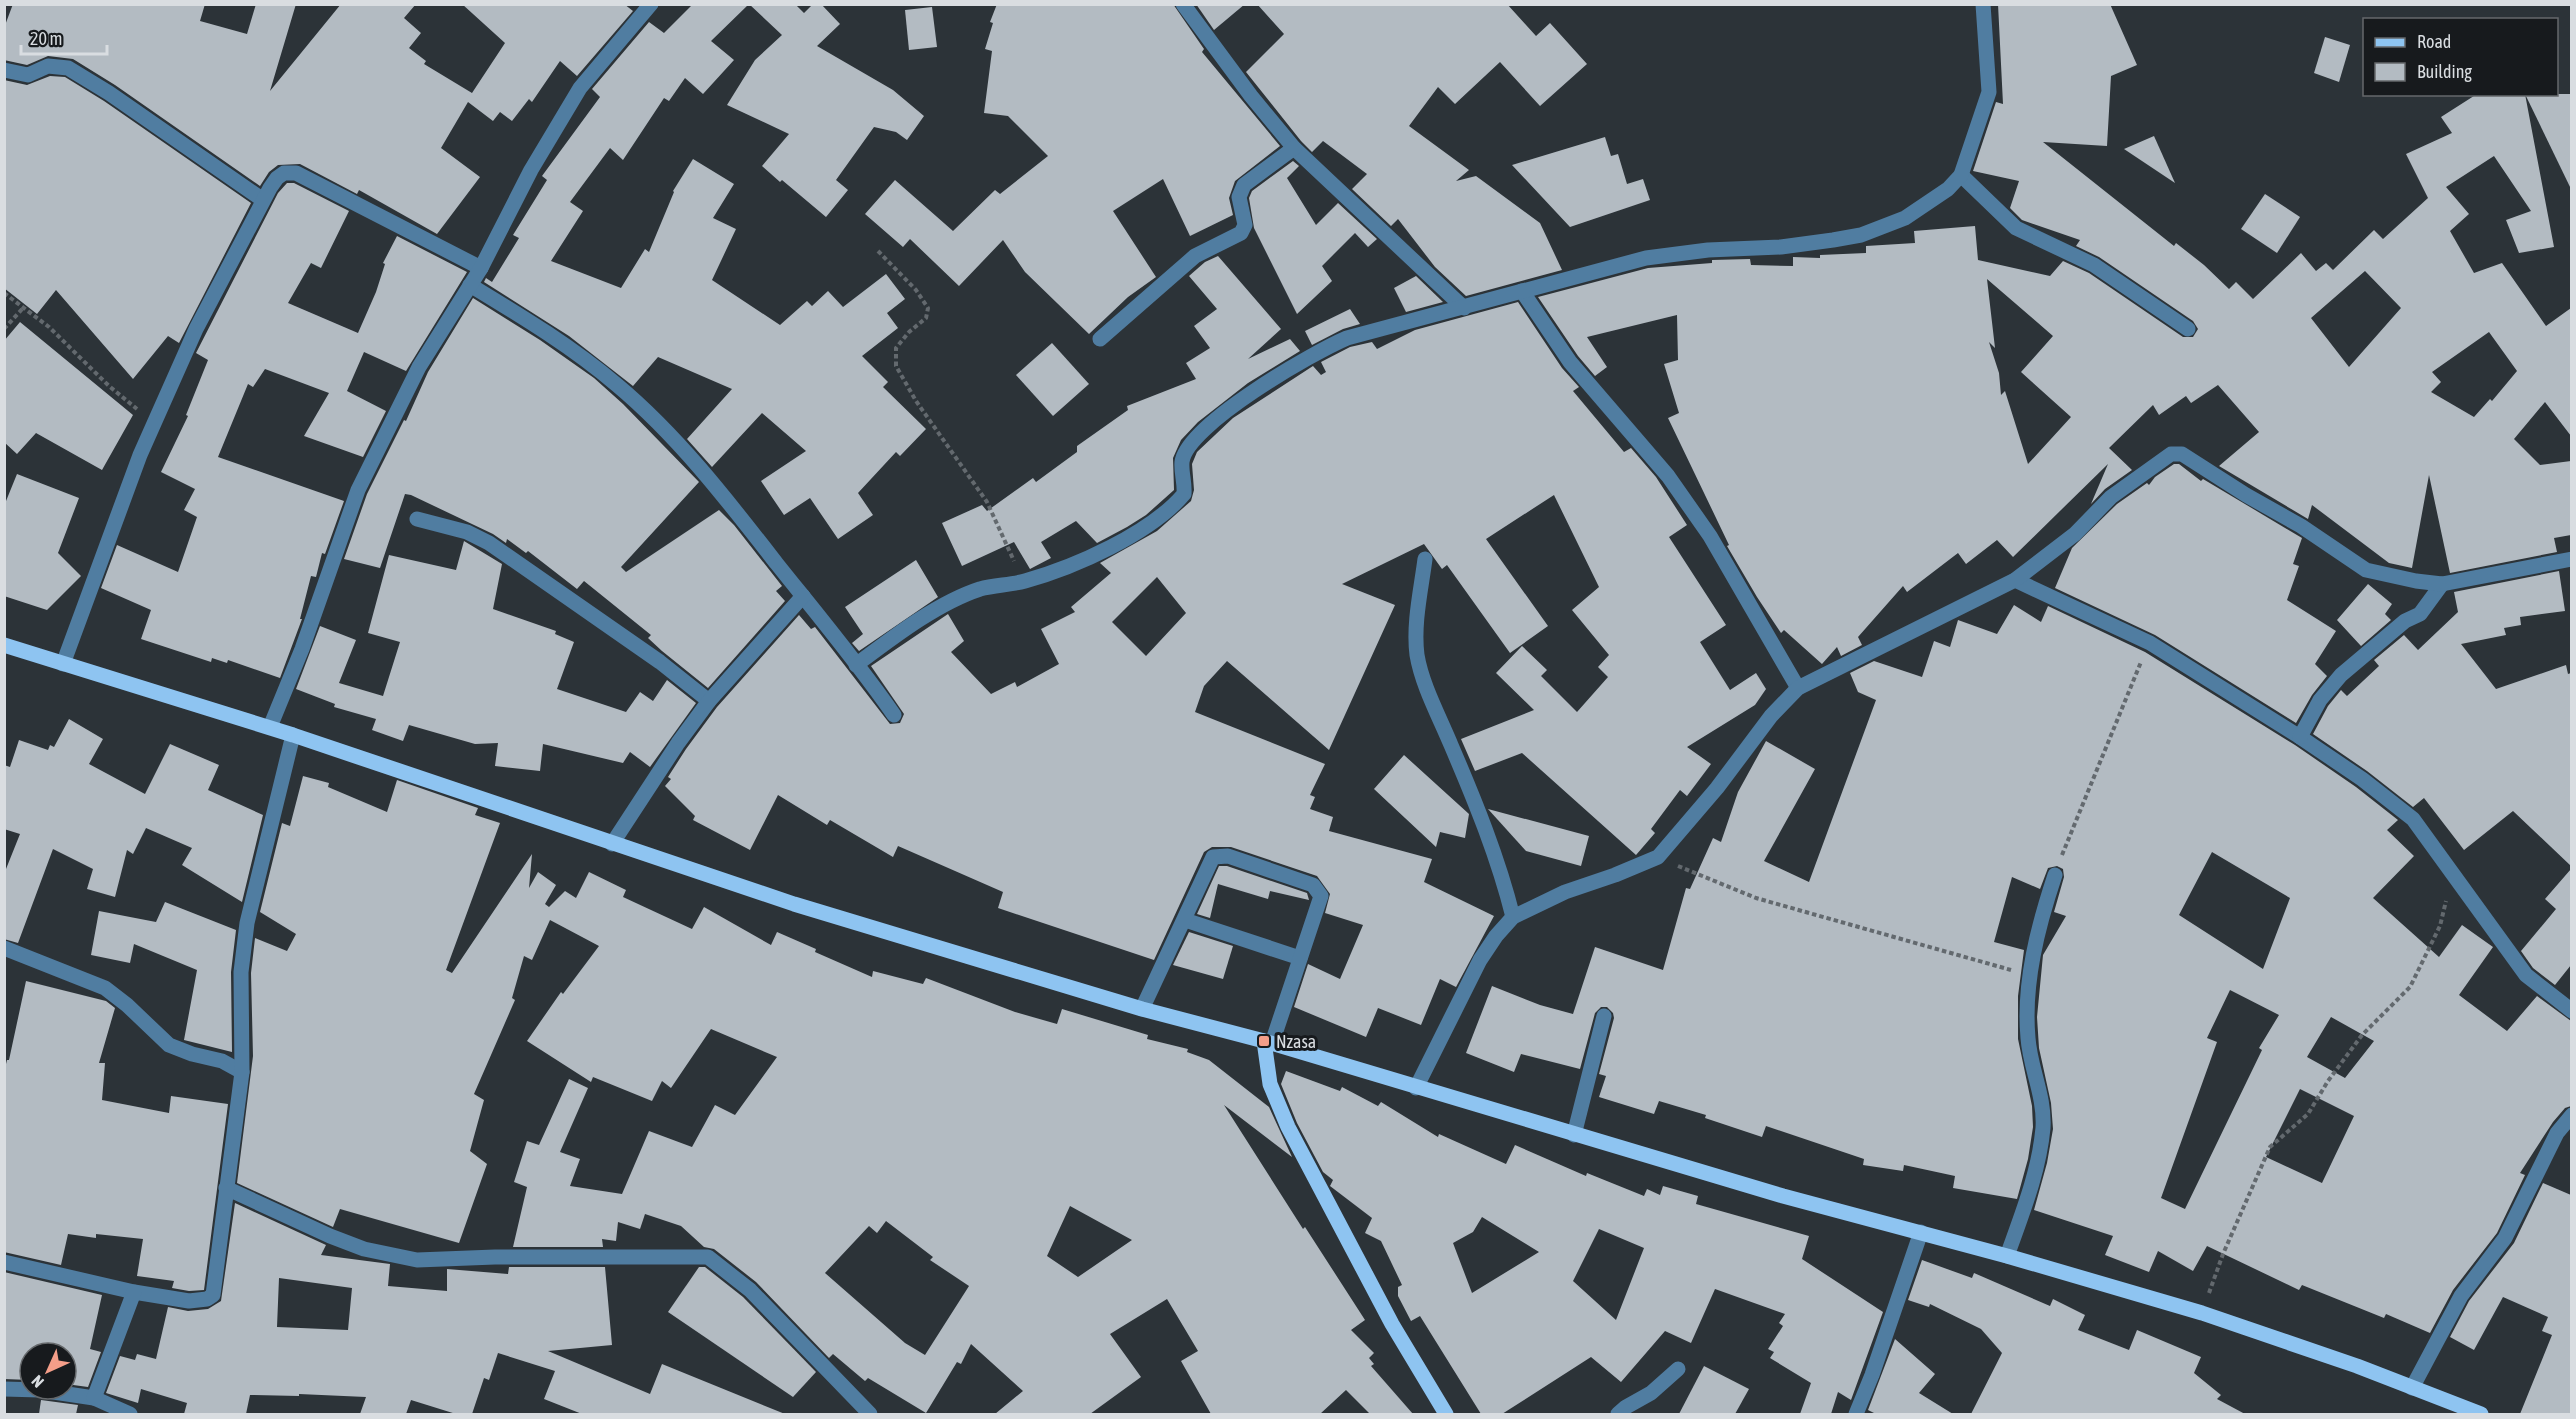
<svg xmlns="http://www.w3.org/2000/svg" width="2576" height="1419" viewBox="0 0 2576 1419" font-family="'Asap Condensed',sans-serif">
	<style>
		.building { fill: #b3bbc2; fill-rule: evenodd }
		.lines { fill: none; stroke-linecap: round; stroke-linejoin: round }
		.path { stroke: #63696e; stroke-width: 4; stroke-dasharray: 4.5 3; stroke-linecap: butt }
		.minor { stroke: #507da1; stroke-width: 15 }
		.major { stroke: #8ec4f1; stroke-width: 15 }
		.poi-dot { fill: #f49e89; stroke: #171a1d; stroke-width: 2 }
		.labels { text-anchor: middle; dominant-baseline: central; stroke-width: 6; stroke-linejoin: round; paint-order: stroke }
		.poi-label { font-size: 18px; fill: #d9dde1; stroke: #171a1d; text-anchor: start }
	</style>
	<rect width="100%" height="100%" fill="#2c3338"/>
	<g class="building">
		<polygon points="13,4 205,4 200,21 247,34 256,4 296,4 270,91 341,4 416,4 404,18 421,33 409,48 426,61 424,64 472,93 505,43 462,4 624,4 633,11 577,76 560,61 532,102 529,99 512,121 500,112 493,121 468,102 441,148 480,177 437,234 359,190 357,194 300,164 278,165 269,172 260,186 115,85 73,59 48,56 27,65 4,60 4,28"/>
		<polygon points="693,4 749,4 711,41 734,60 703,94 685,78 669,101 664,98 623,160 610,148 570,202 583,211 551,261 621,288 645,249 649,252 674,192 673,191 693,159 734,184 713,218 736,229 712,280 780,325 807,301 812,306 828,291 843,307 886,274 905,299 887,313 898,328 862,356 888,382 883,387 926,429 900,456 896,452 858,493 873,515 838,539 810,498 784,515 761,481 806,451 762,413 712,467 687,439 732,389 658,357 633,386 569,336 484,282 486,278 492,282 519,238 513,235 547,180 542,176 600,97 592,89 649,22 664,33"/>
		<polygon points="749,4 795,4 804,13 813,4 821,4 840,24 817,46 893,90 924,116 907,140 896,132 874,127 836,180 848,190 826,217 782,180 780,182 762,166 789,134 727,105 755,60 782,35"/>
		<polygon points="997,4 1173,4 1204,49 1202,52 1280,146 1235,181 1229,198 1233,215 1190,236 1163,179 1113,211 1156,277 1128,297 1089,334 1025,272 1003,240 959,286 910,239 903,247 865,214 895,180 953,231 995,190 1000,194 1048,156 1008,116 984,113 992,51 985,49 993,23 990,22"/>
		<polygon points="1196,4 1245,4 1214,30"/>
		<polygon points="1257,4 1507,4 1536,36 1550,23 1587,64 1540,106 1500,62 1455,104 1438,87 1409,126 1469,170 1456,181 1476,176 1540,223 1562,270 1466,296 1435,267 1398,219 1391,226 1352,189 1367,174 1323,141 1312,152 1301,141 1246,72 1284,34"/>
		<path d="M1998,4H2110L2137,65L2111,76L2107,146L2043,142L2174,246L2176,243L2204,265L2229,289L2236,282L2253,299L2301,253L2316,271L2326,263L2333,270L2374,230L2383,239L2428,198L2406,154L2452,133L2441,117L2477,94H2525L2554,247L2519,253L2506,220L2531,211L2494,156L2446,187L2469,214L2450,231L2474,273L2502,263L2546,326L2571,308V436L2545,402L2514,439L2540,465L2571,461V535L2554,538L2557,552L2450,573L2429,475L2412,568L2389,563L2312,505L2308,519L2219,466L2259,432L2218,385L2191,403L2186,396L2159,415L2153,405L2109,448L2132,470L2105,489L2091,504L2108,464L2013,557L1997,540L1966,564L1958,553L1907,592L1903,586L1858,637L1862,645L1841,656L1837,647L1822,664L1784,630L1781,633L1757,597L1727,546L1729,545L1668,418L1679,413L1664,364L1678,360L1677,315L1587,337L1607,367L1595,376L1578,356L1538,297L1648,268L1712,263V260L1750,259L1751,265L1793,266V257L1820,258V255L1866,253V246L1915,243L1914,231L1975,226L1978,260L2050,276L2063,261L2089,273L2183,337H2193L2198,329L2193,321L2099,257L2076,246L2080,240L2022,220L2010,208L2019,181L1973,171L1996,102L2003,104ZM2365,271L2401,308L2349,367L2311,318ZM1987,279L2053,336L2021,372L2071,417L2028,464L2005,391L2001,395L1999,373L1989,342L1995,348ZM2489,332L2517,371L2492,401L2490,399L2474,417L2431,392L2441,382L2432,372Z"/>
		<polygon points="932,7 937,47 909,50 905,10"/>
		<polygon points="2325,37 2350,45 2339,82 2314,73"/>
		<polygon points="50,76 65,77 104,101 251,203 179,343 168,336 133,379 56,290 37,314 4,288 4,80 27,85"/>
		<polygon points="2525,94 2571,94 2571,189"/>
		<polygon points="2154,136 2175,183 2124,149"/>
		<polygon points="1605,137 1611,156 1618,154 1627,184 1643,179 1650,200 1570,227 1512,165"/>
		<polygon points="1293,161 1299,166 1287,178 1316,225 1338,203 1377,239 1368,247 1355,233 1322,266 1332,281 1297,314 1254,228 1249,198 1252,191"/>
		<polygon points="287,183 294,183 349,211 321,268 311,263 288,303 358,333 376,292 385,264 383,263 397,236 467,272 406,371 364,352 347,391 386,411 363,457 304,436 329,393 265,369 253,387 248,384 218,457 344,501 325,554 322,553 316,577 311,576 300,619 302,619 280,678 228,660 227,663 212,658 211,662 141,639 151,610 101,588 117,545 178,572 197,517 184,510 195,489 161,472 188,416 186,415 208,360 196,353 278,193"/>
		<polygon points="2265,194 2300,217 2277,253 2241,229"/>
		<polygon points="1218,256 1281,329 1248,359 1290,339 1300,351 1248,383 1198,422 1181,440 1173,458 1174,490 1146,515 1127,527 1097,543 1076,521 1041,542 1051,558 1030,569 1014,542 962,566 942,523 982,505 987,511 1033,478 1036,482 1077,452 1077,446 1128,410 1127,406 1196,379 1186,363 1210,348 1194,326 1217,309 1189,276 1205,262"/>
		<polygon points="1416,276 1443,302 1406,312 1394,288"/>
		<polygon points="473,298 540,340 594,378 623,404 699,482 621,567 626,572 719,510 734,525 782,586 776,591 785,601 708,688 662,651 648,638 651,635 584,581 577,589 528,551 526,553 507,539 506,543 493,534 411,495 405,494 380,568 344,559 367,494 404,420 406,421 428,372"/>
		<path d="M1518,302L1562,368L1579,387L1573,391L1624,452L1631,448L1656,477L1687,525L1669,537L1726,625L1700,642L1730,690L1756,673L1766,689L1755,705L1687,747L1711,764L1687,796L1680,790L1651,829L1655,833L1636,855L1522,753L1475,771L1461,739L1534,710L1496,673L1522,646L1547,670L1541,676L1577,712L1608,677L1598,667L1609,655L1572,610L1599,587L1554,495L1486,539L1548,626L1510,653L1447,565L1442,569L1424,544L1342,584L1395,605L1329,750L1227,661L1204,686L1195,712L1325,764L1310,795L1315,797L1310,809L1333,817L1329,831L1432,859L1424,882L1494,916L1456,987L1440,979L1421,1025L1378,1008L1366,1037L1294,1007L1308,964L1340,979L1363,925L1325,913L1330,894L1317,876L1231,847H1212L1204,852L1154,960L998,908L1003,892L898,846L893,857L830,820L827,825L778,795L750,850L693,820L695,816L665,786L671,779L668,777L686,749L717,707L799,615L811,629L815,627L890,724L900,723L904,714L871,666L948,614L964,641L951,652L991,694L1015,682L1017,687L1059,664L1041,629L1075,612L1071,607L1111,573L1100,563L1157,531L1191,501L1194,490L1192,464L1197,452L1233,418L1313,366L1321,375L1326,372L1321,362L1350,347L1372,342L1377,349L1415,330ZM1157,577L1186,613L1146,656L1112,622Z"/>
		<polygon points="1350,309 1360,324 1343,329 1312,345 1305,331"/>
		<polygon points="20,322 133,415 102,470 36,433 17,454 4,442 4,341"/>
		<polygon points="1052,343 1089,384 1053,416 1016,375"/>
		<polygon points="2174,464 2179,464 2201,481 2203,479 2302,538 2293,564 2299,566 2287,600 2336,631 2315,664 2327,676 2312,695 2296,723 2155,635 2055,588 2072,548 2117,504 2147,483 2149,485 2155,477"/>
		<polygon points="17,474 79,498 58,553 81,576 47,610 4,596 4,506"/>
		<polygon points="464,541 502,564 493,609 556,631 555,634 574,642 557,689 626,712 640,692 653,701 667,680 696,703 650,767 630,752 623,763 543,744 540,771 495,766 498,743 475,744 409,725 403,741 372,730 376,719 334,707 335,704 296,689 320,626 356,640 339,683 383,696 400,642 368,633 389,555 456,570"/>
		<polygon points="916,560 938,597 859,651 852,643 863,634 845,607"/>
		<polygon points="2559,571 2565,611 2520,617 2521,625 2504,628 2506,635 2461,644 2496,689 2566,665 2568,674 2571,673 2571,866 2513,811 2464,850 2424,798 2413,807 2367,771 2313,734 2328,706 2341,690 2347,696 2379,666 2374,660 2404,635 2418,650 2458,612 2454,592"/>
		<polygon points="2368,584 2392,604 2385,614 2391,620 2361,646 2337,620"/>
		<path d="M2014,605L2041,622L2048,606L2145,652L2295,745L2356,787L2398,820L2387,830L2414,856L2373,898L2439,957L2462,925L2493,947L2459,995L2507,1031L2537,996L2571,1021V1106L2565,1108L2553,1122L2520,1173L2525,1175L2497,1233L2453,1290L2430,1333L2386,1314L2384,1318L2302,1285L2299,1290L2207,1246L2193,1271L2158,1251L2149,1272L2105,1255L2113,1236L2034,1210L2047,1163L2053,1129L2051,1103L2039,1048L2037,1017L2043,955L2066,916L2054,912L2064,877L2063,869L2057,866L2048,868L2040,889L2012,877L1994,942L2024,950L2018,996V1039L2032,1106L2033,1127L2028,1159L2017,1199L1953,1188L1955,1176L1904,1165L1903,1171L1863,1165L1864,1159L1766,1126L1762,1137L1705,1118L1706,1115L1659,1101L1654,1114L1599,1097L1606,1076L1599,1074L1614,1018L1613,1013L1607,1007H1601L1595,1013L1580,1069L1521,1054L1514,1072L1466,1053L1492,986L1540,1005L1573,1014L1595,947L1663,970L1686,888L1690,889L1713,838L1721,842L1738,792L1766,741L1815,769L1764,861L1809,882L1876,700L1858,692L1850,673L1874,661L1922,677L1934,641L1950,647L1958,620L1997,634ZM2212,852L2290,898L2263,969L2179,915ZM2230,990L2279,1015L2259,1048L2262,1050L2185,1209L2161,1198L2217,1042L2207,1038ZM2331,1017L2374,1041L2345,1078L2307,1057ZM2300,1089L2354,1116L2322,1183L2266,1157Z"/>
		<polygon points="69,719 103,739 89,764 145,794 170,744 219,765 208,790 263,815 242,902 182,865 192,848 146,828 133,854 127,850 115,897 87,889 93,869 53,849 18,943 4,939 4,874 20,834 4,829 4,765 10,767 19,740 48,750 50,745 54,747"/>
		<polygon points="1404,755 1469,814 1465,838 1440,832 1436,847 1374,789"/>
		<path d="M303,776L329,783L328,787L387,812L397,780L478,808L475,815L500,823L446,970L452,973L532,854L529,888L538,872L556,885L545,904L549,907L565,891L576,898L589,872L626,890L623,897L692,929L704,907L771,945L777,932L816,949L815,952L872,977L873,971L923,984L926,978L1015,1012L1057,1024L1062,1009L1148,1035L1147,1039L1188,1049L1187,1052L1209,1060L1269,1107L1292,1157L1224,1105L1303,1229L1305,1227L1365,1320L1351,1330L1374,1353L1369,1358L1374,1364L1371,1366L1413,1414H1370L1346,1390L1320,1414H1211L1181,1361L1198,1351L1167,1299L1110,1334L1141,1377L1090,1414H995L1023,1391L971,1344L961,1364L957,1362L926,1413L868,1378L865,1381L833,1354L829,1358L756,1282L714,1249L704,1247L681,1226L645,1214L640,1229L618,1222L616,1241L602,1239L603,1247H513L527,1187L514,1182L527,1141L539,1145L569,1079L588,1088L560,1152L580,1159L570,1186L622,1194L649,1131L692,1147L715,1105L735,1115L777,1057L711,1029L671,1088L662,1081L652,1101L593,1077L591,1082L527,1041L561,992L563,994L599,946L550,920L532,960L524,956L512,998L515,1000L474,1094L484,1100L470,1151L487,1164L459,1243L340,1209L333,1227L237,1183L253,1056L251,973L255,938L287,951L296,934L260,912L282,823L290,826ZM1070,1206L1132,1240L1078,1277L1047,1256ZM886,1221L933,1257L930,1260L969,1286L925,1355L905,1343L825,1273L869,1226L877,1233Z"/>
		<polygon points="1488,809 1589,836 1581,866 1526,851"/>
		<polygon points="1219,866 1227,866 1307,893 1309,900 1270,891 1268,899 1218,884 1210,918 1197,914"/>
		<polygon points="2571,869 2571,965 2555,985 2533,968 2521,951 2556,909 2545,899"/>
		<polygon points="165,902 236,930 231,972 232,1052 184,1040 197,970 134,944 130,963 91,955 99,911 156,922"/>
		<polygon points="1189,932 1233,946 1223,979 1173,965"/>
		<polygon points="26,981 106,1001 115,1008 99,1063 105,1063 102,1100 169,1113 171,1096 228,1104 204,1290 189,1291 172,1288 174,1281 137,1276 143,1239 96,1234 96,1238 68,1234 61,1265 4,1252 4,1072 7,1060 9,1060"/>
		<path d="M1286,1071L1340,1091L1342,1087L1378,1106L1381,1102L1438,1137L1439,1134L1506,1164L1515,1145L1586,1176L1587,1173L1644,1196L1647,1189L1660,1195L1663,1186L1698,1196L1696,1204L1809,1236L1802,1259L1883,1312L1851,1400L1838,1392L1831,1414H1800L1811,1383L1770,1358L1774,1352L1768,1349L1783,1326L1779,1323L1785,1314L1715,1289L1691,1343L1665,1331L1621,1382L1591,1357L1502,1414H1481L1420,1316L1411,1321L1398,1296V1287L1402,1285L1381,1241L1365,1233L1372,1218L1330,1186L1333,1180L1323,1172L1297,1123L1281,1084ZM1482,1217L1539,1252L1472,1293L1453,1243L1473,1232ZM1599,1229L1644,1248L1616,1320L1573,1281Z"/>
		<polygon points="2543,1183 2571,1195 2571,1414 2520,1414 2552,1335 2542,1331 2548,1317 2503,1297 2474,1350 2450,1337 2469,1301 2514,1243"/>
		<path d="M235,1203L326,1245L321,1255L390,1264L388,1286L447,1291V1269L508,1274L509,1267H605L612,1345L548,1351L650,1394L662,1364L785,1414H582L544,1399L555,1371L498,1353L489,1380L484,1378L472,1414H456L411,1400L406,1414H360L366,1397L299,1394V1396L250,1395L246,1414H184L187,1403L141,1389L138,1403L106,1393L120,1356L135,1360L137,1354L156,1359L168,1307L188,1311L208,1309L221,1301ZM279,1278L352,1288L348,1330L277,1327Z"/>
		<polygon points="1922,1260 1972,1278 1974,1273 2050,1306 2053,1299 2085,1315 2078,1330 2129,1350 2137,1330 2201,1357 2194,1373 2221,1395 2217,1399 2245,1414 1971,1414 2002,1353 1981,1329 1930,1304 1929,1307 1908,1300"/>
		<polygon points="699,1267 705,1267 743,1297 816,1372 793,1397 668,1312"/>
		<polygon points="4,1272 102,1295 90,1349 101,1352 88,1387 66,1384 66,1353 30,1353 30,1380 4,1379"/>
		<polygon points="1895,1339 1935,1374 1919,1393 1953,1414 1876,1414 1868,1410"/>
		<polygon points="1704,1366 1749,1389 1735,1414 1679,1414"/>
		<polygon points="41,1400 78,1405 76,1414 39,1414"/>
	</g>
	<g class="lines">
		<g class="path">
			<polyline points="878,251 916,290 928,308 926,318 909,332 896,348 896,366 916,401 987,502 1014,561"/>
			<polyline points="4,293 49,327 109,386 137,409"/>
			<polyline points="4,329 23,308"/>
			<polyline points="2062,855 2141,662"/>
			<polyline points="1678,866 1756,898 2011,970"/>
			<polyline points="2209,1293 2223,1254 2270,1147 2308,1114 2328,1081 2362,1035 2410,987 2440,926 2446,901"/>
		</g>
		<g class="minor">
			<polyline points="1183,4 1251,96 1294,148 1464,308"/>
			<polyline points="4,70 28,75 48,66 68,68 109,93 263,200"/>
			<polyline points="1961,175 2016,228 2094,265 2188,329"/>
			<path d="M470,285C521,316 571,346 617,385C678,436 728,501 777,564C817,614 858,663 894,715"/>
			<polyline points="1522,291 1570,362 1668,476 1710,536 1798,688"/>
			<polyline points="1100,339 1195,256 1241,233 1245,225 1239,197 1244,185 1294,148"/>
			<polyline points="417,519 467,532 489,543 660,662 709,701"/>
			<path d="M1425,559C1421,590 1413,624 1417,655C1422,685 1439,716 1451,745C1475,801 1498,857 1513,917"/>
			<polyline points="2015,580 2150,643 2300,737 2362,779 2413,819 2526,975 2572,1011"/>
			<polyline points="63,664 140,455 196,329 270,188 277,178 284,173 296,173 481,268"/>
			<path d="M856,665C892,638 937,603 980,589C995,585 1011,585 1025,581C1075,567 1150,534 1184,494C1185,483 1181,472 1182,462C1186,425 1314,352 1347,338L1646,258L1708,250L1781,247L1833,240L1861,235L1905,218L1948,189L1961,175L1989,92L1983,4"/>
			<polyline points="270,727 302,649 358,490 419,367 481,268 531,170 580,88 651,4"/>
			<polyline points="2300,737 2320,700 2341,675 2405,621 2420,614 2442,584"/>
			<polyline points="612,844 678,743 709,701 803,596"/>
			<polyline points="1185,920 1300,958"/>
			<polyline points="4,948 105,988 127,1005 169,1045 192,1054 222,1061 242,1072"/>
			<polyline points="1142,1009 1213,857 1228,856 1313,885 1321,896 1272,1043"/>
			<polyline points="1416,1088 1480,960 1496,936 1513,917 1565,892 1615,875 1658,857 1717,788 1771,716 1798,688 2015,580 2075,534 2111,497 2171,454 2182,454 2246,495 2301,526 2366,570 2416,581 2442,584 2572,559"/>
			<polyline points="1574,1135 1604,1016"/>
			<polyline points="226,1188 330,1236 364,1249 417,1260 495,1257 708,1257 750,1290 870,1414"/>
			<path d="M2007,1256C2022,1214 2039,1172 2043,1128C2045,1096 2030,1068 2028,1038C2023,983 2038,926 2055,875"/>
			<polyline points="4,1262 134,1292 189,1301 207,1299 213,1295 242,1072 241,972 247,923 293,735"/>
			<polyline points="2412,1388 2461,1296 2505,1238 2557,1133 2572,1115"/>
			<polyline points="4,1389 40,1390 94,1398 130,1414"/>
			<polyline points="94,1398 134,1292"/>
			<polyline points="1618,1414 1626,1407 1651,1393 1678,1369"/>
			<polyline points="1856,1414 1872,1375 1921,1232"/>
		</g>
		<g class="major">
			<polyline points="4,645 293,735 794,904 1142,1009 1264,1041 1783,1196 2007,1256 2202,1313 2357,1366 2481,1414"/>
			<polyline points="1264,1041 1270,1084 1288,1127 1392,1324 1446,1414"/>
		</g>
	</g>
	<rect class="poi-dot" x="1258" y="1035" width="12" height="12" rx="3"/>
	<g class="labels">
		<g class="poi-label">
			<text x="1276" y="1041">Nzasa</text>
		</g>
	</g>
	<rect width="2576" height="1419" fill="none" stroke="#d9dde1" stroke-width="12"/>
	<rect x="2363" y="18" width="195" height="78" fill="#171a1d" stroke="#65686b" stroke-width="1.5"/>
	<rect x="2375" y="38" width="30" height="9" fill="#8ec4f1" stroke="#65686b" stroke-width="1.5"/>
	<text x="2417" y="48" font-size="18" fill="#d9dde1">Road</text>
	<rect x="2375" y="63" width="30" height="18" fill="#b3bbc2" stroke="#65686b" stroke-width="1.5"/>
	<text x="2417" y="78" font-size="18" fill="#d9dde1">Building</text>
	<g transform="translate(48 1371) rotate(225)"><circle r="28" fill="#171a1d" stroke="#65686b" stroke-width="1.5"/>
	<path d="M0-4.5L10 22L0 15L-10 22Z" fill="#f49e89"/>
	<text y="-9" font-size="16" font-weight="bold" text-anchor="middle" fill="#d9dde1">N</text>
	</g>
	<path d="M21 45v9h86v-9" fill="none" stroke="#d9dde1" stroke-width="3"/>
	<text x="30" y="45" font-size="18" fill="#d9dde1" stroke="#171a1d" stroke-width="4.5" paint-order="stroke">20 m</text>
</svg>
